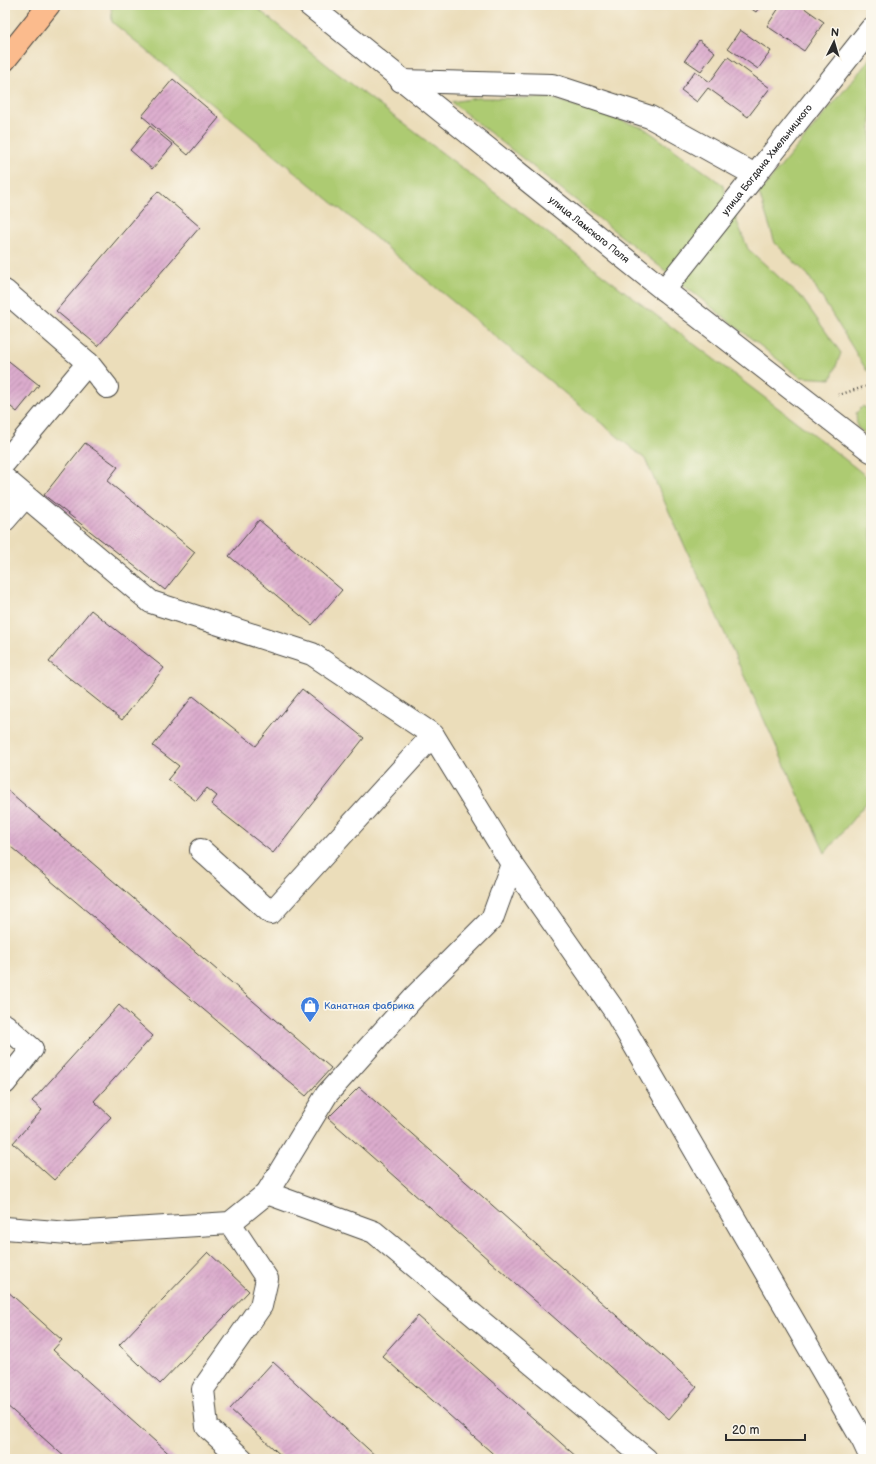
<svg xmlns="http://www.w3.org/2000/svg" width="876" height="1464" viewBox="0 0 876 1464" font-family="'Balsamiq Sans',sans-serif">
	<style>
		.grass { fill: #adcb72; stroke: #6c7b4e }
		.building { fill: url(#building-hatch) }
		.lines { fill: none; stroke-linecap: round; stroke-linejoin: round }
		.minor-casing { stroke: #484640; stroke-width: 24 }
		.major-casing { stroke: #484640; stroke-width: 24 }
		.path { stroke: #484640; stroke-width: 2.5; stroke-dasharray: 1 3; stroke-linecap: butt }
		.minor { stroke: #fff; stroke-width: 22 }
		.major { stroke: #fbbb8d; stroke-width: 22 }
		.labels { text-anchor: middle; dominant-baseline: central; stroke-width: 3.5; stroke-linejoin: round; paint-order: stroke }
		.street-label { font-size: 10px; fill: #2b2b2b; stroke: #fbf7ec }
		.shop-label { font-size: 10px; fill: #366cbe; stroke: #fbf7ec; text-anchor: start }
	</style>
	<defs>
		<pattern id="building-hatch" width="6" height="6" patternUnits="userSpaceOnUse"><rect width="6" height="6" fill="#dcaccd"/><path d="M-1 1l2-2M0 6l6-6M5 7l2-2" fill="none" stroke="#b38ca7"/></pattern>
	</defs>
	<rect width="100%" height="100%" fill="#fbf7ec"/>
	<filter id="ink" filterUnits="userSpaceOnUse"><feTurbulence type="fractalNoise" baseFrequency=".025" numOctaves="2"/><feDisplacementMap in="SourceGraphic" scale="8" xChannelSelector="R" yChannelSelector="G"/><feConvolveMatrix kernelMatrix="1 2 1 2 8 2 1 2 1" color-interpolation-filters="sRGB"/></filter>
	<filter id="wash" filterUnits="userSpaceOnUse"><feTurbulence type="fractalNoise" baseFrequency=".012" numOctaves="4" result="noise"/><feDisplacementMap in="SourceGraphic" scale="16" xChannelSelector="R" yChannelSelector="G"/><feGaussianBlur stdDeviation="0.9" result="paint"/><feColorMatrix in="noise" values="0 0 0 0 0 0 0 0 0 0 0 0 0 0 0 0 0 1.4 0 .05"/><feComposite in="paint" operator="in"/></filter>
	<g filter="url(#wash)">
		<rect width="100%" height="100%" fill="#ebddba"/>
		<g class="grass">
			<polygon points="111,5 253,5 337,73 827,445 871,480 871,797 825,853 645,459 112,22"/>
			<polygon points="871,58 871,370 867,371 808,275 775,243 759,193"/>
			<polygon points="477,98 551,98 644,128 722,184 748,249 802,298 841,353 831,379 800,377 451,102"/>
			<polygon points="863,406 871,412 871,438 857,427 856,413"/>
		</g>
		<g id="blocks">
			<g class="building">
				<polygon points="746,5 761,5 756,12"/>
				<polygon points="781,5 800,5 824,22 804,51 767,26"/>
				<polygon points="740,30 771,51 758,69 728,48"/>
				<polygon points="699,40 715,52 701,71 685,60"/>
				<polygon points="728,57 770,88 748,117 708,88 697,102 681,90 695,71 710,82"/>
				<polygon points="173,79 219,118 188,155 142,116"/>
				<polygon points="150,126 173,145 152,169 130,150"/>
				<polygon points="158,191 200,227 98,346 56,311"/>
				<polygon points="5,358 39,385 17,412 5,402"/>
				<polygon points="85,443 118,467 107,481 195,552 165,590 44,495"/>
				<polygon points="259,520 342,590 312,625 229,556"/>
				<polygon points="91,610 164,668 122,720 49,662"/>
				<polygon points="302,689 364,738 273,853 211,804 217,796 207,788 196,801 168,779 179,766 153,746 193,696 256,746"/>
				<polygon points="5,788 331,1068 306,1096 5,842"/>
				<polygon points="119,1005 153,1036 94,1101 111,1117 54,1180 13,1143 42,1110 32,1101"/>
				<polygon points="359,1087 697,1387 669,1419 328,1118"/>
				<polygon points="208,1252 249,1291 160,1384 119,1345"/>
				<polygon points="5,1289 62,1340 53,1350 175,1459 67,1459 5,1404"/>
				<polygon points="418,1316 579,1459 499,1459 382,1356"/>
				<polygon points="273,1362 379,1459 285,1459 230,1409"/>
			</g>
		</g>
	</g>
	<g filter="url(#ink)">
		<use href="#blocks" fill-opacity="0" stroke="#484640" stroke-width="1"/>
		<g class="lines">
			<g class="minor-casing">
				<g id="minor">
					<path id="s1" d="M309,5L664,290L871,451"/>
					<polyline points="401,81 552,85 650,117 755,175"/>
					<path id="s2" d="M664,290L871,29"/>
					<polyline points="5,291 88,363 107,387"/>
					<polyline points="5,462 88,363"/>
					<polyline points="5,479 151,602 312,654 433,735 512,864 614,1010 863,1441 871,1458"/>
					<polyline points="5,520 25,497"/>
					<polyline points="201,850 271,913 433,735"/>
					<polyline points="5,1025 32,1049 5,1083"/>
					<polyline points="267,1193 374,1232 646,1459"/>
					<polyline points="230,1223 267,1279 261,1306 203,1389 207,1427 242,1459"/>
					<polyline points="5,1228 69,1233 230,1223 267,1193 327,1094 414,997 492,919 512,864"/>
				</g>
			</g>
			<g class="major-casing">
				<polyline id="major" points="5,60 49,5"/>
			</g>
			<polyline class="path" points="838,395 871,385"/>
			<use href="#minor" class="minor"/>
			<use href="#major" class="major"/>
		</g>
	</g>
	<defs>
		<g id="shop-pin" transform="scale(1)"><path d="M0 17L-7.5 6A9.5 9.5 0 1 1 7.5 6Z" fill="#3f7fe0" stroke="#fbf7ec"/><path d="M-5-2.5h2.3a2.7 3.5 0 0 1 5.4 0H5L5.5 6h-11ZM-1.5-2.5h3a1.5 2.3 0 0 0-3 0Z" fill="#fff"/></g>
	</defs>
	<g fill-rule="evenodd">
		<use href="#shop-pin" x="310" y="1006"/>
	</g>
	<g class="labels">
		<g class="street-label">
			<text stroke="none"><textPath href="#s2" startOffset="166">улица Богдана Хмельницкого</textPath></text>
			<text stroke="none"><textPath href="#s1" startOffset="359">улица Ламского Поля</textPath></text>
		</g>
		<g class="shop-label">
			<text x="324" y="1006">Канатная фабрика</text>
		</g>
	</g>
	<rect width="876" height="1464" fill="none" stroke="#fbf7ec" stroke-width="20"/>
	<g transform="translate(834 42) rotate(5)" stroke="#fbf7ec" stroke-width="3" paint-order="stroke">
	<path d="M0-3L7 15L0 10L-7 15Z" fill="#2b2b2b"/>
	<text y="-6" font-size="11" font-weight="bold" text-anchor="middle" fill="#2b2b2b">N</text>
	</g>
	<path d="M726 1434v6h79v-6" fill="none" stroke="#2b2b2b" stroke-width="2"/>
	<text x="732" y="1434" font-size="12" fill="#2b2b2b" stroke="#fbf7ec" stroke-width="3" paint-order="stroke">20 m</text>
</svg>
